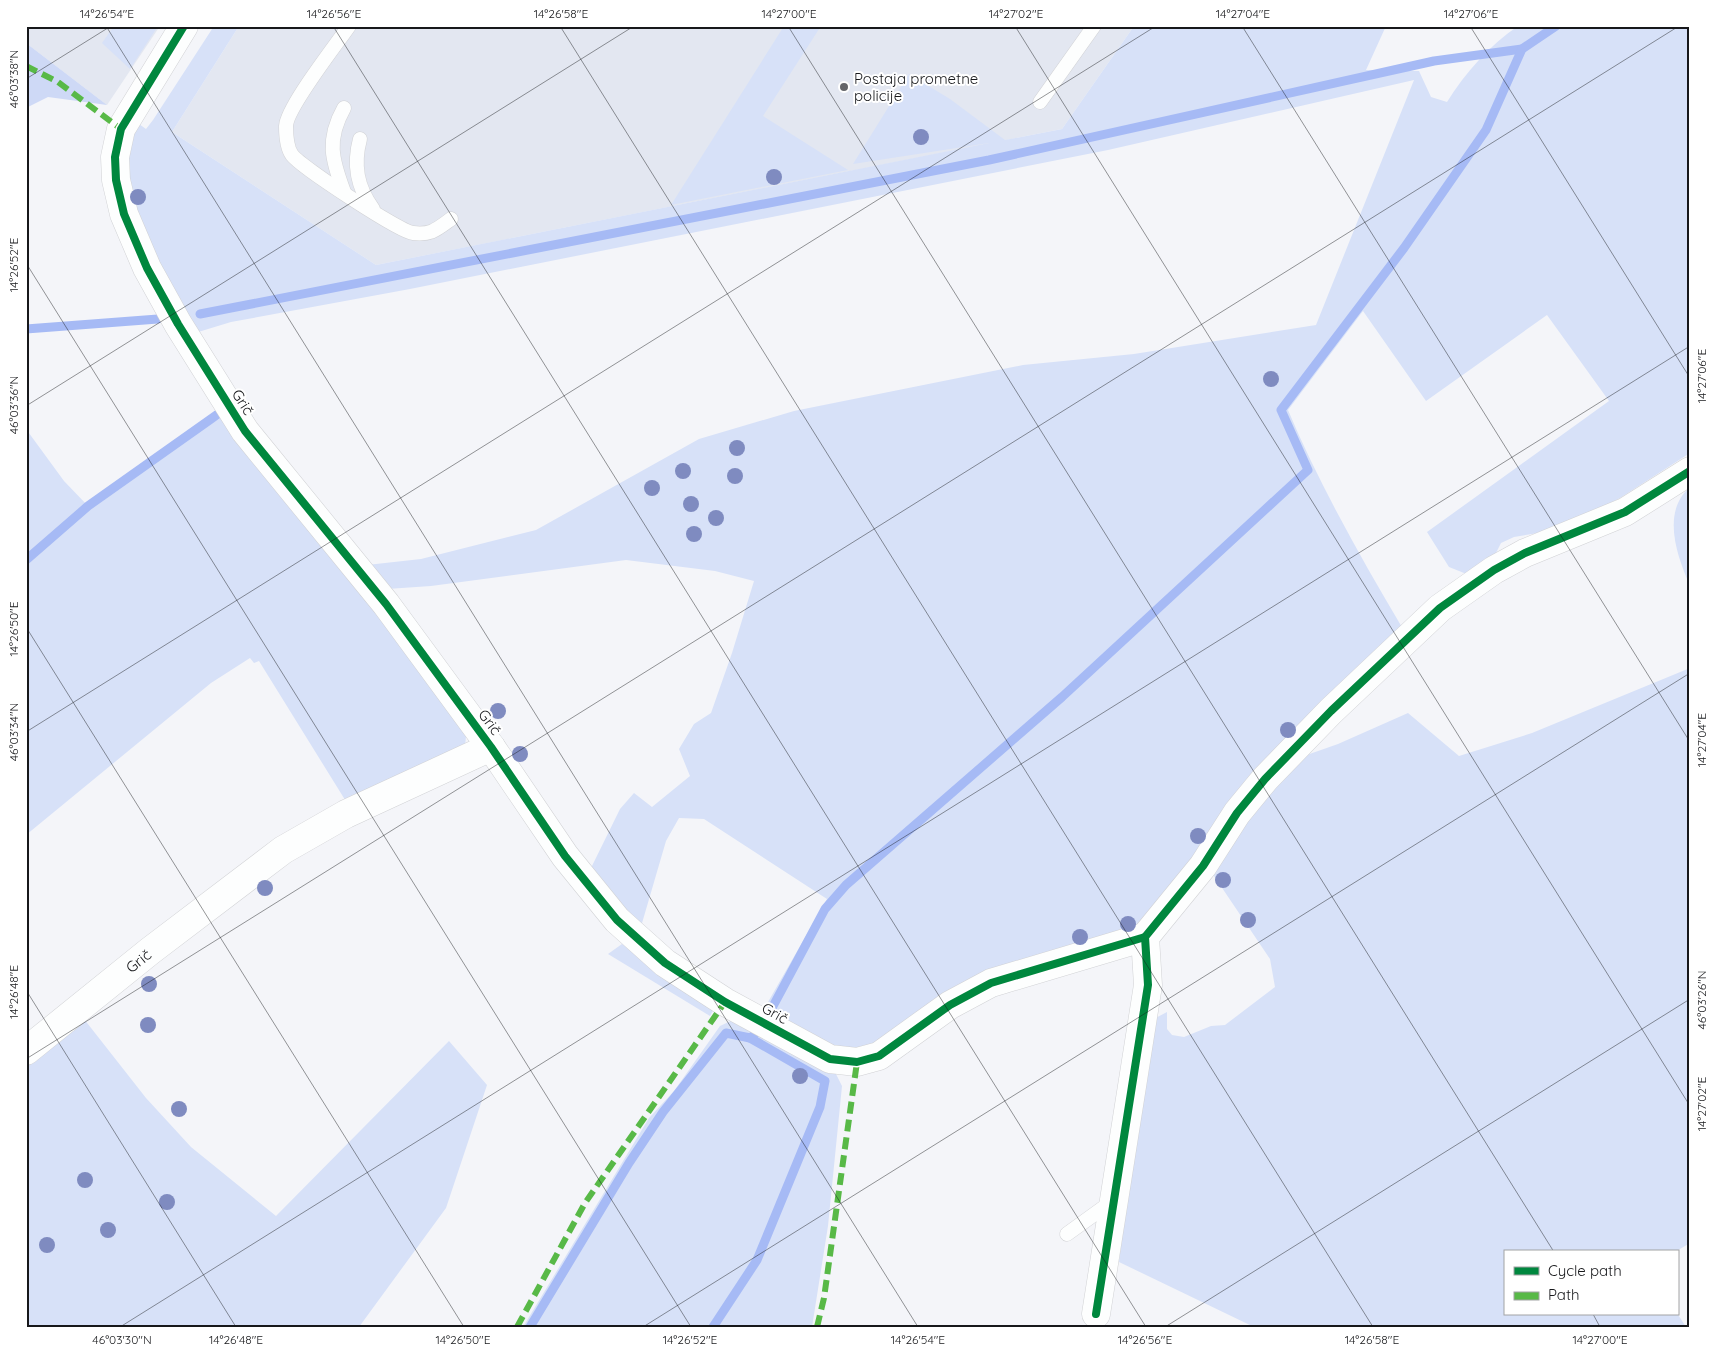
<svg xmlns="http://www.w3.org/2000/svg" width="1716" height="1353" viewBox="0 0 1716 1353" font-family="Quicksand,sans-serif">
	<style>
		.built { fill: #e3e7f1 }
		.green { fill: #d7e1f8 }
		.forest { fill: #ced9f6 }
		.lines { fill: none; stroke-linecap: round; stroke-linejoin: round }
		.stream { stroke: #a6baf5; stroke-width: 9 }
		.lane-casing { stroke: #d1d2d5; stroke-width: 15 }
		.street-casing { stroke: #d1d2d5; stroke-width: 29 }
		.lane { stroke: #fdfefe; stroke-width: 14 }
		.street { stroke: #fdfefe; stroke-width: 28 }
		.quiet { stroke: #58b947; stroke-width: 6; stroke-dasharray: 12 6; stroke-linecap: butt }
		.cycleway-casing { stroke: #fff; stroke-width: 11 }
		.cycleway { stroke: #00873e; stroke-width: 8 }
		.tree { fill: #7f8bc0 }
		.ticks { fill: none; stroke: #17181b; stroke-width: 1; stroke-opacity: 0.45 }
		.poi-dot { fill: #646569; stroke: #fff; stroke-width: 2 }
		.labels { text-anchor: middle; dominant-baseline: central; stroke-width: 4; stroke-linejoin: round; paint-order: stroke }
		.poi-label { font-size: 15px; fill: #17181b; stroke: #fff; text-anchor: start }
		.street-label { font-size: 15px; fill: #17181b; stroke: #fff }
		.neatline { fill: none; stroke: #17181b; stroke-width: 2 }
		.ticks-label { font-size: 12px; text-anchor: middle; fill: #17181b }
	</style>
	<rect width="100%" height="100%" fill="#f4f5f9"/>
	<g class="built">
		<polygon points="26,26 160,26 107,105 26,43"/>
		<polygon points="239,26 1134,26 1062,129 376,265 172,132"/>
	</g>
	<g class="green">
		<polygon points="114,26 158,26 130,69 102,43"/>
		<path d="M214,26H239L172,132L376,265L989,143L853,164L909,74L950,99L1005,140L1062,129L1134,26H1386L1366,70L1419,71L1431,97L1447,102C1465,73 1490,45 1518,26H1690V453L1620,498L1571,523L1538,533L1514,537L1501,543L1491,563L1469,575L1449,567L1427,532L1609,401L1547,315L1426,401L1363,311L1288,410C1320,486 1361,558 1403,629L1158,908L1131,930L878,1047L843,1051L764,1009L827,899L704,819L679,818L666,841L640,930L591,868L620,809L634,793L652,807L690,776L679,749L694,724L711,713L732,653L754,581L715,571L626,560L431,586L387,589L367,565L421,559L536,530L699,439L794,411L1023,365L1134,354L1316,325L1414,80L1108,150L410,289L231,322L195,333L130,205L128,145L139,124L146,129L153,120Z"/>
		<polygon points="784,26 821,26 763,116 848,170 671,205"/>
		<polygon points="226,415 467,727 465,746 347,803 259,661 254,663 250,658 211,683 26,835 26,429 64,481 88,506 190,436"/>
		<path d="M1690,487V586C1677,556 1661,512 1690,487Z"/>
		<polygon points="1690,668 1690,1153 1687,1155 1690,1160 1690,1243 1675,1252 1505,1252 1505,1314 1677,1313 1686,1327 1254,1327 1119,1262 1148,1022 1167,1012 1167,1029 1172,1035 1184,1037 1211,1026 1225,1025 1275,987 1270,959 1212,873 1255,802 1301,757 1338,744 1408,713 1459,756 1532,733"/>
		<polygon points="622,944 716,1005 710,1016 608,954"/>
		<polygon points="737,1018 835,1072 842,1086 828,1226 812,1327 523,1327 649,1118 674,1091 720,1026"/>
		<polygon points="84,1019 146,1098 191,1147 276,1216 449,1041 487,1085 446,1208 359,1327 26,1327 26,1067"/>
	</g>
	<polygon class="forest" points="26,43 107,105 48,97 26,108"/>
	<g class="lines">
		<g class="stream">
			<polyline points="200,314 989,160 1434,61 1522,49"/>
			<polyline points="26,329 158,319"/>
			<polyline points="26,560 88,506 218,414"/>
			<polyline points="772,1008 825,909 846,885 1062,697 1308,470 1281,410 1404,248 1486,130 1522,49 1556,26"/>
			<polyline points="530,1327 629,1163 663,1112 726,1033 750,1038"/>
			<polyline points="713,1327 757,1260 820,1107 825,1081 750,1038 754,1035"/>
		</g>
		<g class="lane-casing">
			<g id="lane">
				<path d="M349,26C336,45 287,107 286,126C286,134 287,148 292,155C301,167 400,232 413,233C431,235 436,230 451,219"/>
				<polyline points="1040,102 1094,26"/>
				<path d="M360,139C353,165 357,187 373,209"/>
				<path d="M344,192C332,160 326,140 344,108"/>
				<polyline points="1067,1234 1114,1200"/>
			</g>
		</g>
		<g class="street-casing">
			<g id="street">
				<polyline points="184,26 121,129 115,157 116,180 124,214 147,268 178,324 245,431 386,604 491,747 565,856 617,920 665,963 725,1002 830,1059 857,1062 879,1056 950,1005 991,983 1145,937"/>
				<path id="s1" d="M26,1051L150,951L283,850L346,814L491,747"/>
				<polyline points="1096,1314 1148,985 1145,937 1203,866 1237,813 1265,779 1331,711 1440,608 1494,570 1525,553 1625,512 1690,471"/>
			</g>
		</g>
		<use href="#lane" class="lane"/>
		<use href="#street" class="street"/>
		<g class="quiet">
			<polyline points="26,66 58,82 121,129"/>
			<polyline points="517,1327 585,1203 725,1002"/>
			<polyline points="817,1327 824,1298 857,1062"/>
		</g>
		<g class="cycleway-casing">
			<g id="cycleway">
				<polyline points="184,26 121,129 115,157 116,180 124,214 147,268 178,324 245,431 386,604 491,747 565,856 617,920 665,963 725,1002 830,1059 857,1062 879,1056 950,1005 991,983 1145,937"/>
				<polyline points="1096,1314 1148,985 1145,937 1203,866 1237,813 1265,779 1331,711 1440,608 1494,570 1525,553 1625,512 1690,471"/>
			</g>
		</g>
		<use href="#cycleway" class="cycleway"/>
	</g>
	<g class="tree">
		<circle cx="921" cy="137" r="8"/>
		<circle cx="774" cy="177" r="8"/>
		<circle cx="138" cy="197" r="8"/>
		<circle cx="1271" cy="379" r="8"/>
		<circle cx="737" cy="448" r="8"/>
		<circle cx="683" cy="471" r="8"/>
		<circle cx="735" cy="476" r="8"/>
		<circle cx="652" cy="488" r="8"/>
		<circle cx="691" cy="504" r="8"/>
		<circle cx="716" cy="518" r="8"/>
		<circle cx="694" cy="534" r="8"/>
		<circle cx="498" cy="711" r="8"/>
		<circle cx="1288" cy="730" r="8"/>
		<circle cx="520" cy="754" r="8"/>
		<circle cx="1198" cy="836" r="8"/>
		<circle cx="1223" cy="880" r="8"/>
		<circle cx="265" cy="888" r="8"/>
		<circle cx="1248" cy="920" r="8"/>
		<circle cx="1128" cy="924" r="8"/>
		<circle cx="1080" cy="937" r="8"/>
		<circle cx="149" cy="984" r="8"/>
		<circle cx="148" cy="1025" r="8"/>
		<circle cx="800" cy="1076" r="8"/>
		<circle cx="179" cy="1109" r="8"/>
		<circle cx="85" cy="1180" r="8"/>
		<circle cx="167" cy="1202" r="8"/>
		<circle cx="108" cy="1230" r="8"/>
		<circle cx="47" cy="1245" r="8"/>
	</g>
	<path class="ticks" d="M106,26L918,1327M333,26L1146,1327M560,26L1373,1327M788,26L1554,1252M1015,26L1690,1106M1242,26L1690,742M1470,26L1690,378M26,79L111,26M26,263L691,1327M26,406L634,26M26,627L464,1327M26,732L1156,26M26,990L236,1327M26,1059L1679,26M1593,1314L1600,1327M120,1327L1690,346M643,1327L1690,673M1165,1327L1690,999M1688,1327L1690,1326"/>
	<circle class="poi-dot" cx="844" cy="87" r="5"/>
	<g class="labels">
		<g class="poi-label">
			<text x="854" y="78">Postaja prometne<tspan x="854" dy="17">policije</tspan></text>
		</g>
		<g class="street-label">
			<text transform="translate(243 402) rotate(58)">Grič</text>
			<text transform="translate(490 722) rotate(54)">Grič</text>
			<text stroke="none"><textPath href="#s1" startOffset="144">Grič</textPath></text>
			<text transform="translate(775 1013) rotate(29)">Grič</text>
		</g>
	</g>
	<rect width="1716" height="1353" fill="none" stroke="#ffffff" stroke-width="55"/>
	<rect x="1504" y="1250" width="175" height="65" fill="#ffffff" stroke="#a2a3a4"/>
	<rect x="1514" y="1267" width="25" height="8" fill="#00873e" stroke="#a2a3a4"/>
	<text x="1548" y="1276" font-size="15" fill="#17181b">Cycle path</text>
	<rect x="1514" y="1292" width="25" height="8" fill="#58b947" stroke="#a2a3a4"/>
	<text x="1548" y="1300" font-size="15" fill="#17181b">Path</text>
	<rect x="28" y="28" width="1660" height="1298" class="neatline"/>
	<g class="ticks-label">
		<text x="107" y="18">14°26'54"E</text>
		<text x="334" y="18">14°26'56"E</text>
		<text x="561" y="18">14°26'58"E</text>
		<text x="789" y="18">14°27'00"E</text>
		<text x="1016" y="18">14°27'02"E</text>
		<text x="1243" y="18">14°27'04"E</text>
		<text x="1471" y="18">14°27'06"E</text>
		<text transform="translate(14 79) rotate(-90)" y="4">46°03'38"N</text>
		<text transform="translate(14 265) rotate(-90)" y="4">14°26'52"E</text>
		<text transform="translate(1702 376) rotate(-90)" y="4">14°27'06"E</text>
		<text transform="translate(14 405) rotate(-90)" y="4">46°03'36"N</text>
		<text transform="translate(14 629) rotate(-90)" y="4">14°26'50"E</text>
		<text transform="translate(14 732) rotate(-90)" y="4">46°03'34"N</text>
		<text transform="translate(1702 740) rotate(-90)" y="4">14°27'04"E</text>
		<text transform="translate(14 992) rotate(-90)" y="4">14°26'48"E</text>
		<text transform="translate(1702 1000) rotate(-90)" y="4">46°03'26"N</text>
		<text transform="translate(1702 1104) rotate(-90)" y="4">14°27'02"E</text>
		<text x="122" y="1344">46°03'30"N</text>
		<text x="236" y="1344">14°26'48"E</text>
		<text x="463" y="1344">14°26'50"E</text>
		<text x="690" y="1344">14°26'52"E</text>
		<text x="918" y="1344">14°26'54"E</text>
		<text x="1145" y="1344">14°26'56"E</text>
		<text x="1372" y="1344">14°26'58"E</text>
		<text x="1600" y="1344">14°27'00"E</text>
	</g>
</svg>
